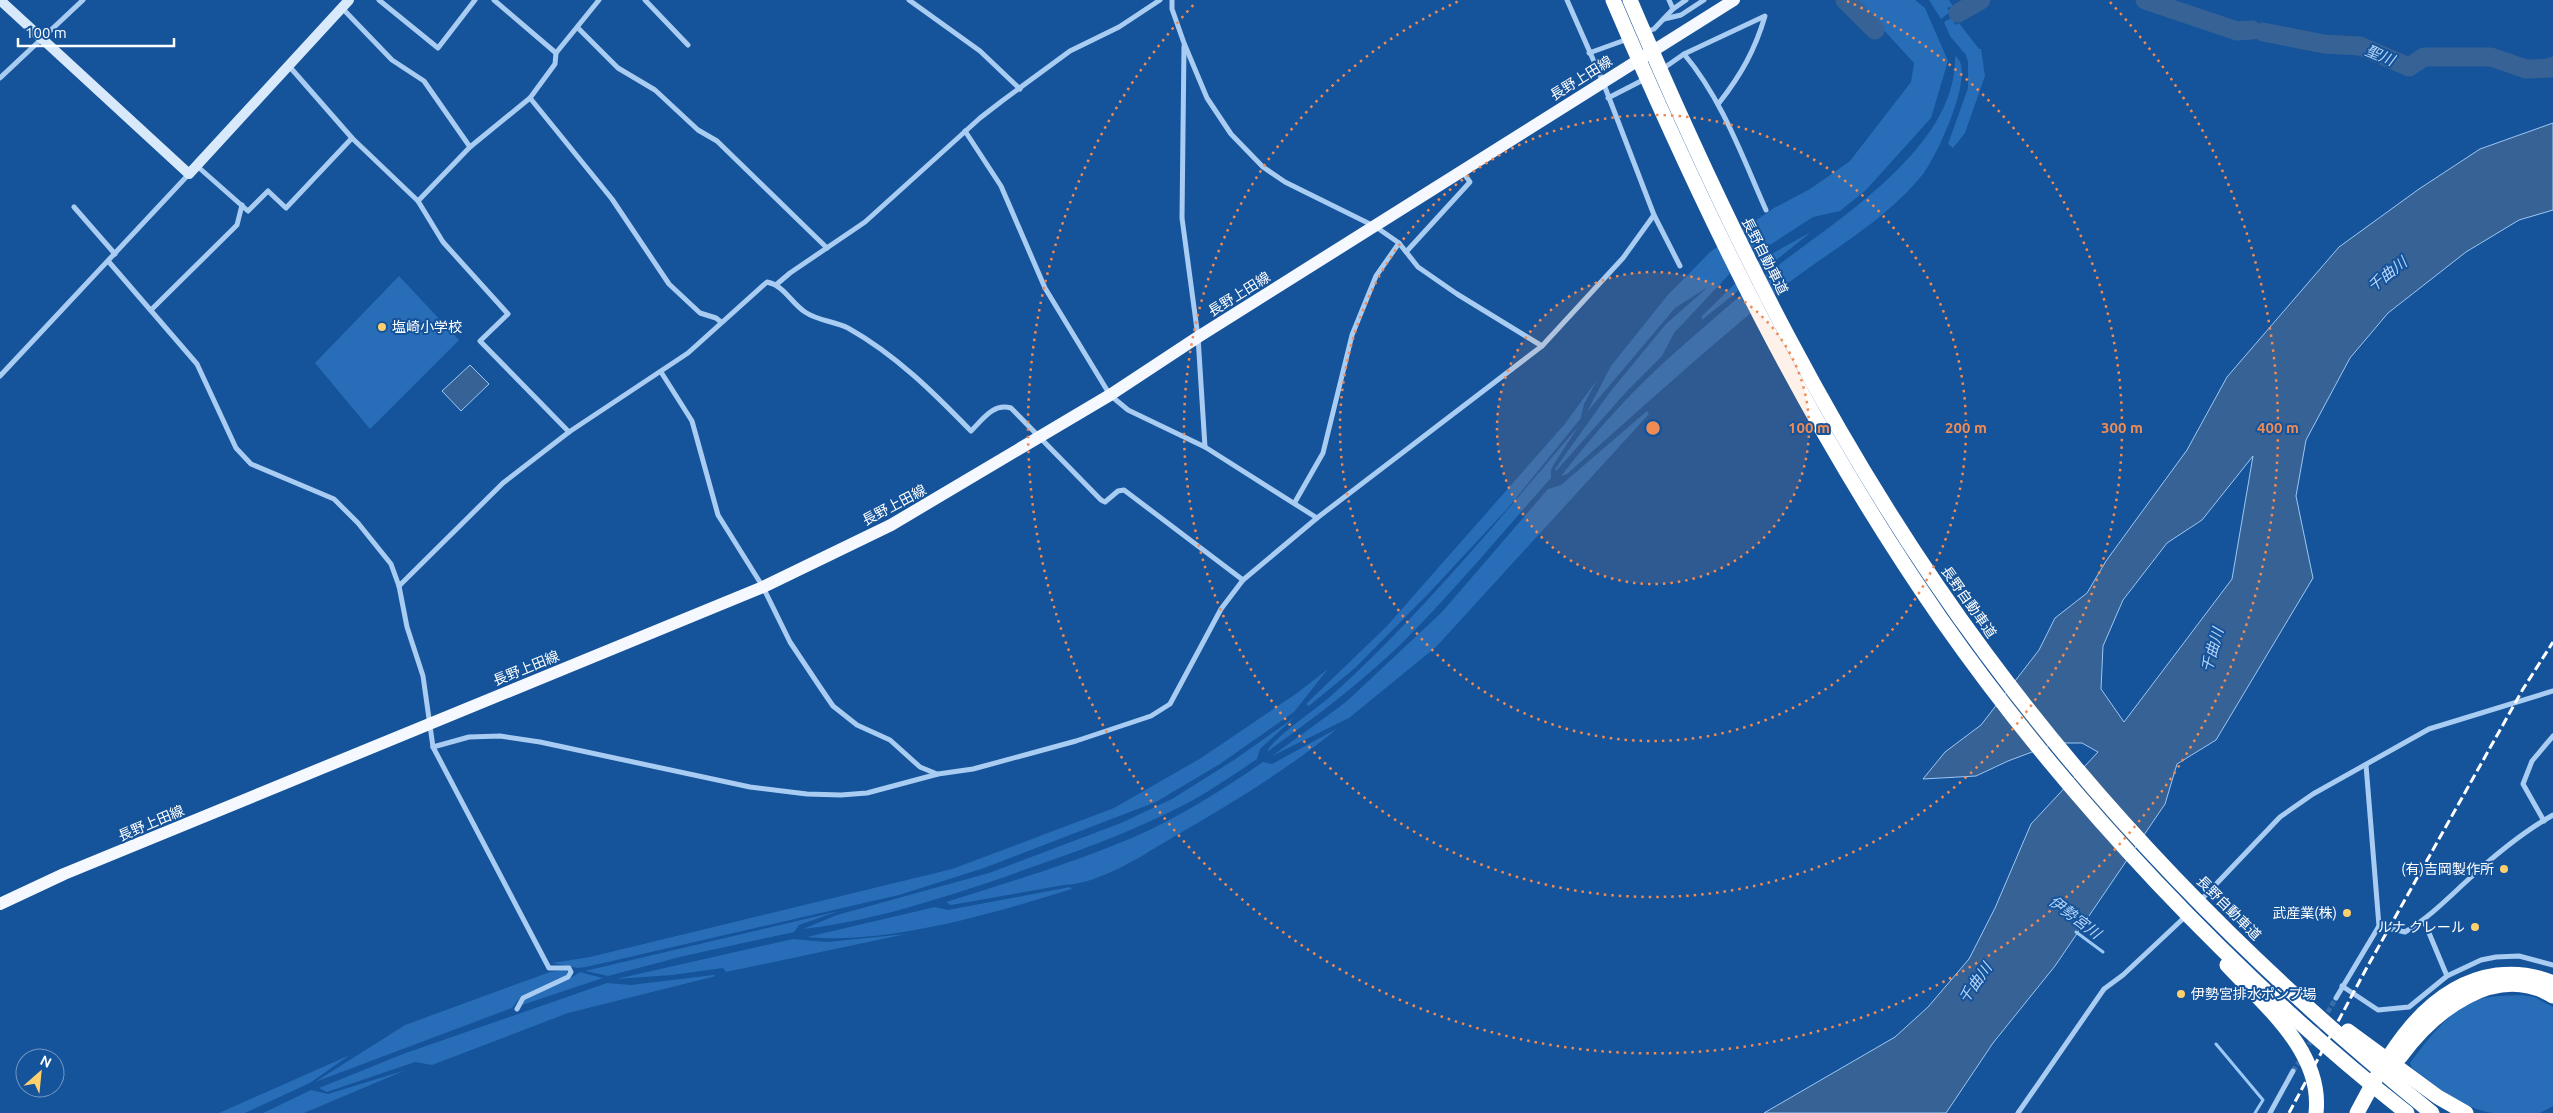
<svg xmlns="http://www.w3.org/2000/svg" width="2553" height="1113" viewBox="0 0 2553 1113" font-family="Ubuntu,'Noto Sans JP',sans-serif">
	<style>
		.green { fill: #286db7 }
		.water { fill: #366295; stroke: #9cc8f5; fill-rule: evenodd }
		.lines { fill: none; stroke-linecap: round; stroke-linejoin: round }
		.stream { stroke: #9cc8f5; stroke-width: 3 }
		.river { stroke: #366295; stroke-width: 19 }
		.street-tunnel { stroke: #386da9; stroke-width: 5; stroke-dasharray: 5 2.5; stroke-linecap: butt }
		.street { stroke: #a9ccf2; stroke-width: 5 }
		.secondary { stroke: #d9e9fc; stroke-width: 10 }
		.primary { stroke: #f5f9ff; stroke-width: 12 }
		.highway { stroke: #fff; stroke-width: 15 }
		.rail { stroke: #fff; stroke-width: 3; stroke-dasharray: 9 4; stroke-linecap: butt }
		.ring { fill: none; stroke: #ef8b55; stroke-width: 2.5; stroke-dasharray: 2.5 5 }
		.poi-dot { fill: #ffd06b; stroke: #15539a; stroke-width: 2 }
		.labels { text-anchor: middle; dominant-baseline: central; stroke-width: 4; stroke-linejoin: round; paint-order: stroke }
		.street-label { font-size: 14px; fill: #fff; stroke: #15539a }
		.poi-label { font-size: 14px; fill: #fff; stroke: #15539a; text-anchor: end }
		.water-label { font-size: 15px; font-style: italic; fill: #b6d6f9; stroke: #15539a }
		.centre { fill: #ef8b55; stroke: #15539a; stroke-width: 2.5 }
		.ring-label { font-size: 15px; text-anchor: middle; font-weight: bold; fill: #ef8b55; stroke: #15539a; stroke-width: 4; stroke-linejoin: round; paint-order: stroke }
	</style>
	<rect width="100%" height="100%" fill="#15539a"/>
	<g class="green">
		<polygon points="1856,0 1915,0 1925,8 1948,61 1931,118 1866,190 1840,211 1813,217 1736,267 1674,333 1662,356 1627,391 1556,471 1555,469 1610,392 1666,324 1708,287 1675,308 1587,412 1611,366 1667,296 1710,252 1774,208 1810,189 1850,161 1911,82 1914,63"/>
		<polygon points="1929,0 1949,0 1953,6 1947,8 1950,12 1941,19"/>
		<polygon points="1953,17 1955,25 1959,23 1979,49 1981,49 1985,76 1965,133 1953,148 1948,144 1968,88 1968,62 1966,55 1950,36 1944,22"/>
		<path d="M1955,56C1978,69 1936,158 1923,174C1884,223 1827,252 1779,290C1706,349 1637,412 1567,474L1561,476C1596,431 1636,386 1679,349C1710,322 1740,295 1772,270C1835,221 1958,147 1955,56Z"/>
		<polygon points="1811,232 1702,320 1702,316 1757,262"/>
		<polygon points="399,276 459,340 370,429 315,363"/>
		<polygon points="1597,380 1584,404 1581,418 1508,508 1429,593 1355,668 1309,706 1306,704 1387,626 1430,577 1564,425"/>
		<polygon points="1647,411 1649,414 1436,647 1349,718 1272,756 1346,702 1442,612 1548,489 1561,485"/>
		<path d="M1578,427L1554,464L1551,470V478C1502,533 1455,590 1403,642C1361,683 1314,718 1267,752C1272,738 1318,708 1332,695C1422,614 1499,519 1578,427Z"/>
		<polygon points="1328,669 1294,712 1220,764 1156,802 984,868 899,895 586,967 578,968 552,963 590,957 952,869 1114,808 1201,758 1297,693"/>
		<path d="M1295,717L1260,749L1257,759C1233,775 1209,792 1184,805C1122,837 1055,859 990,882C929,902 867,922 803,929L837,915L989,873L1121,823L1172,799L1234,760Z"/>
		<path d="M1338,728C1287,770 1232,803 1175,836C1145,854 1100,884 1064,885L951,905L946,902C1010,882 1073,863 1134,837C1180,817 1222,790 1263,762L1272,764Z"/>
		<path d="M1070,887L1072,889C995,913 888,945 807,937L935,907L948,910Z"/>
		<polygon points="839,911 799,925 794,932 684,956 608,976 585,971"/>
		<polygon points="906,934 726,972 723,968 672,975 616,979 793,939 827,942"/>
		<polygon points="566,970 568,973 565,976 521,996 512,1008 315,1082 405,1025 550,972"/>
		<polygon points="580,972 603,978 522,1005 525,1000 569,979"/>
		<polygon points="713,975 716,976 568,1013 432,1065 415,1062 327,1092 319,1088 403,1054 607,983 631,985"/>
		<path d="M2522,995L2534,997L2553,1007V1106L2540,1113C2524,1113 2508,1113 2493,1113C2465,1110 2433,1084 2412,1068L2410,1063C2425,1043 2443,1019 2464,1006C2480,995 2504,996 2522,995Z"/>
		<polygon points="350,1055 310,1083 245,1113 219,1113"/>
		<polygon points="406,1070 304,1113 263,1113 311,1090 328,1094"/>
	</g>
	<g class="water">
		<path d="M2553,123V210L2519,220L2466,252L2388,313L2350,358L2306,440L2296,496L2313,578L2216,740L2177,764L2165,804L2055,966L1993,1043L1946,1113H1764L1895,1037L1928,1007L1969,959L1995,908L2031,824L2098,752L2082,743H2056L2008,761L1976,776L1923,779L1945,752L1981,725L2039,650L2055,618L2087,593L2106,561L2187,450L2227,377L2339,247L2419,189L2480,149ZM2253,456L2232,579L2124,722L2101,689L2103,646L2123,600L2167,543L2202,520Z"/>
		<polygon points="470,365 489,384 461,411 442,391"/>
	</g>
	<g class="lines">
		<g class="stream">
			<polyline points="2076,932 2103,952"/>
			<polyline points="2216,1044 2263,1100 2255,1113"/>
		</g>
		<g class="river">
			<polyline points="1845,0 1875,30"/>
			<polyline points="2145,0 2237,31 2252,30"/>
			<polyline points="1958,13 1981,0"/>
			<polyline points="2263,32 2324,44 2360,46 2409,67 2424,57 2491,57 2526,69 2552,68 2553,66"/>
		</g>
		<g class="street-tunnel">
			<polyline points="2305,1051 2336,998"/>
			<polyline points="2293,1071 2301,1059"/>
		</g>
		<g class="street">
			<polyline points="379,0 438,48 475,0"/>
			<polyline points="494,0 556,53"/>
			<polyline points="645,0 688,45"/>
			<polyline points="909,0 980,51 1020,89"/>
			<polyline points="1172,0 1172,9 1184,43 1207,98 1231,134 1263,167 1285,182 1376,227 1399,243 1418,267 1457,294 1542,346"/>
			<polyline points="1567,0 1603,82 1654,215 1680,266"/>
			<polyline points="342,8 392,60 424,81 470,147"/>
			<polyline points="1673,9 1686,0"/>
			<polyline points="1664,19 1681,15 1704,0"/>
			<polyline points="578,28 618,68 655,90 698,130 717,141 827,248"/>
			<polyline points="1645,32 1654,29 1673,9 1669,0"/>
			<polyline points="1184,46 1182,218 1198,337 1205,447"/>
			<polyline points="1589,53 1628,39"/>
			<path d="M1684,54L1765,16C1755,50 1741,75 1719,103"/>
			<polyline points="289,66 352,138 418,201 443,242 508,314 480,341 569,432"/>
			<path d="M1661,70L1684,54C1722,99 1742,156 1766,210"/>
			<polyline points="0,78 83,0"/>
			<polyline points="530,98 612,199 669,284 700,313 716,318 721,322"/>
			<polyline points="1608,98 1645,79"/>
			<polyline points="965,131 1001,186 1045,288 1110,395 1128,410 1205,447 1317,518"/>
			<polyline points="197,166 248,211 268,191 286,208 352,138"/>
			<polyline points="418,201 470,147 530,98 555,64 556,53 599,0"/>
			<polyline points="74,207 115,254"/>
			<polyline points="1406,252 1470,182 1462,171"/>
			<polyline points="109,262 197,364 236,448 251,464 334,499 358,523 391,564 399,586 407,627 423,676 433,747 549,968 569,968 571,972 568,977 523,998 517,1009"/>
			<polyline points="777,284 790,273 865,222 980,118 1002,101 1070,51 1119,27 1160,0"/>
			<polyline points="152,309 237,225 242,205"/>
			<polyline points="661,372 692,421 718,515 763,587 790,642 820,687 833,706 857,725 890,740 920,767 937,774"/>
			<polyline points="0,376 189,174"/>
			<polyline points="1295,502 1323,453 1352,335 1376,276 1399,243"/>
			<path d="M399,586L503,483L569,432L688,353L767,282C785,286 790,302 805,312C818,321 834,321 848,328C896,355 933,392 971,431C983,419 993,403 1011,408L1101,500L1105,502L1118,491L1124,490L1243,580"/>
			<polyline points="433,747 469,737 500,736 540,742 750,787 807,794 841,795 867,793 938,774 973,769 1076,741 1151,716 1170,704 1221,609 1243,580 1317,518 1542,346 1623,258 1654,215"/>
			<polyline points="2544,821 2523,784 2532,761 2553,736"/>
			<polyline points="2199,902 2280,817 2313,794 2429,729 2553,691"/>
			<polyline points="2424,921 2447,976"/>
			<path d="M2379,926L2405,932C2430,917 2449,897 2470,878C2495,855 2523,832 2553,815"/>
			<polyline points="2342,986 2378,1010 2409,1007 2447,976 2481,960 2496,957 2519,956 2553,965"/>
			<polyline points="2336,998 2379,926 2366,765"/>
			<polyline points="2018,1113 2104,989 2123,975 2187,915"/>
			<polyline points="2270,1113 2293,1071"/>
		</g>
		<polyline class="secondary" points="0,0 189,174 349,0"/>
		<polyline class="primary" points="0,904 64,874 763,587 891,525 1110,395 1198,337 1734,0"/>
		<g class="highway">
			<path d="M1613,0C1705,215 1807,426 1941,619C2066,798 2236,978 2407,1113"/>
			<path d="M1630,0C1727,228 1837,454 1986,654C2113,826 2266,979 2432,1113"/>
			<path d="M2227,965C2264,1005 2323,1052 2316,1113"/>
			<polyline points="2348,1031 2438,1097 2466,1113"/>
			<path d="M2400,1057C2433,1012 2495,961 2553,996"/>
			<path d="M2357,1113C2387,1056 2425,985 2497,975C2516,973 2535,975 2553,983"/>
		</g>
		<polyline class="rail" points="2289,1113 2365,971 2523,689 2553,642"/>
	</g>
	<circle cx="1653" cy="428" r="156" fill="#ef8b55" fill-opacity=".12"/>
	<g class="ring">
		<circle cx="1653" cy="428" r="156"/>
		<circle cx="1653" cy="428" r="313"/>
		<path d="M1847 1A469 469 0 1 1 1459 1"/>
		<path d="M2110 2A625 625 0 1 1 1196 2"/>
	</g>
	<g class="poi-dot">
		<circle cx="382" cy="327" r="5"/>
		<circle cx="2504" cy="869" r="5"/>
		<circle cx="2347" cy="913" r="5"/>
		<circle cx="2475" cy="927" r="5"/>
		<circle cx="2181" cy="994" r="5"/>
	</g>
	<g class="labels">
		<g class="street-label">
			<text transform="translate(1581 78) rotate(-32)">長野上田線</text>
			<text transform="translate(1765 256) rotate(63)">長野自動車道</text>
			<text transform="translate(1239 294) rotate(-32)">長野上田線</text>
			<text transform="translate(894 505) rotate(-28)">長野上田線</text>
			<text transform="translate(1969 602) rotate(55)">長野自動車道</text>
			<text transform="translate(526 668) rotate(-22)">長野上田線</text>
			<text transform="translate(151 823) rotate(-23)">長野上田線</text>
			<text transform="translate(2229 908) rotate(45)">長野自動車道</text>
		</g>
		<g class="poi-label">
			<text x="392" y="327" text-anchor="start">塩崎小学校</text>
			<text x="2494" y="869">(有)吉岡製作所</text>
			<text x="2337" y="913">武産業(株)</text>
			<text x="2465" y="927">ルナ クレール</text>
			<text x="2191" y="994" text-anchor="start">伊勢宮排水ポンプ場</text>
		</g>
		<g class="water-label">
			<text transform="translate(2380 55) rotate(23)">聖川</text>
			<text transform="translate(2387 274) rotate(-38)">千曲川</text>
			<text transform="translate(2212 650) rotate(-74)">千曲川</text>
			<text transform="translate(2075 917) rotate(37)">伊勢宮川</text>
			<text transform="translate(1975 983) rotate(-55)">千曲川</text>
		</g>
	</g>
	<circle cx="1653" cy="428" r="8" class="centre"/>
	<g class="ring-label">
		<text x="1809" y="433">100 m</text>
		<text x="1966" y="433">200 m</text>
		<text x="2122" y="433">300 m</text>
		<text x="2278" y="433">400 m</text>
	</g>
	<g transform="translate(40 1073) rotate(27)"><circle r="24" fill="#15539a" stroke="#7398c2"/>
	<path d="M0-4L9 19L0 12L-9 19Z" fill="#ffd06b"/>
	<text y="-8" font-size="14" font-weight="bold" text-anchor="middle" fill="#ffffff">N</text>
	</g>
	<path d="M18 38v8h156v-8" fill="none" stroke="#ffffff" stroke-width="2.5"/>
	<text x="25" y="38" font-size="15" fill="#ffffff" stroke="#15539a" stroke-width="4" paint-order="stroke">100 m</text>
</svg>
